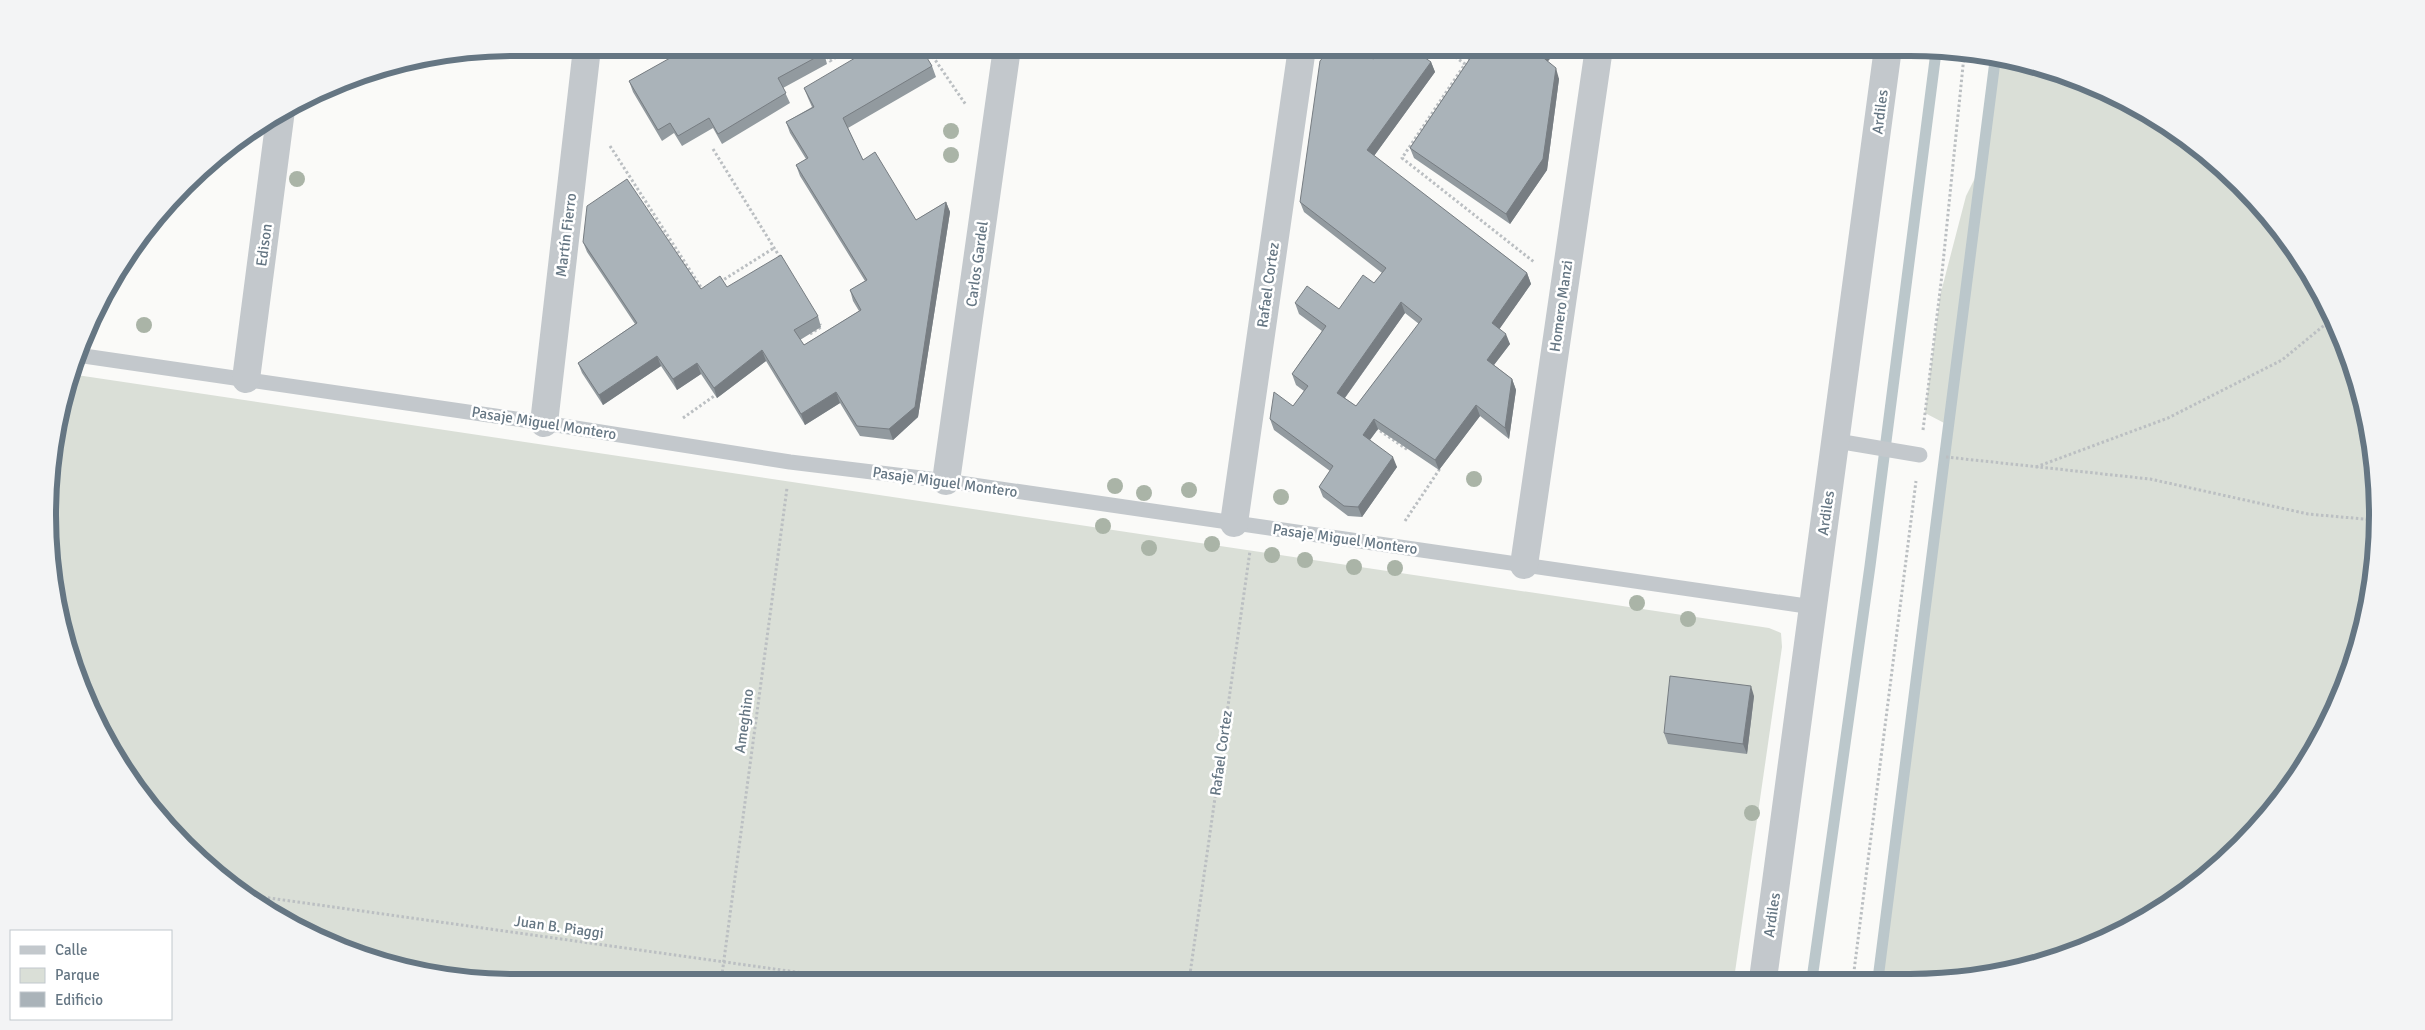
<svg xmlns="http://www.w3.org/2000/svg" width="2425" height="1030" viewBox="0 0 2425 1030" font-family="Signika,sans-serif">
	<style>
		.green { fill: #dadfd7 }
		.lines { fill: none; stroke-linecap: round; stroke-linejoin: round }
		.stream { stroke: #bbc7cb; stroke-width: 11 }
		.path { stroke: #bbbfc2; stroke-width: 3; stroke-dasharray: 2.5 2.5; stroke-linecap: butt }
		.lane { stroke: #c3c8cc; stroke-width: 15 }
		.street { stroke: #c3c8cc; stroke-width: 28 }
		.tree { fill: #aab4a7 }
		.wall { fill: #929a9f; fill-rule: evenodd }
		.shaded-wall { fill: #777d82 }
		.building { fill: #aab3b9; stroke: #777d82; fill-rule: evenodd }
		.labels { text-anchor: middle; dominant-baseline: central; stroke-width: 5; stroke-linejoin: round; paint-order: stroke }
		.street-label { font-size: 15px; fill: #657683; stroke: #fff }
		.rim { fill: none; stroke: #657683; stroke-width: 6 }
	</style>
	<rect width="100%" height="100%" fill="#fafaf8"/>
	<g class="green">
		<polygon points="1995,61 2060,72 2143,110 2218,163 2281,230 2329,308 2361,394 2376,484 2374,576 2353,665 2299,774 2218,867 2117,934 1971,978 1878,979 1948,425 1925,413 1940,296 1966,196 1980,168"/>
		<polygon points="70,374 1769,628 1781,633 1782,647 1734,979 515,982 365,958 230,886 163,823 110,749 56,606 52,454"/>
	</g>
	<g class="lines">
		<g class="stream">
			<polyline points="1812,979 1870,566 1936,52"/>
			<polyline points="1878,979 1995,61"/>
		</g>
		<g class="path">
			<polyline points="822,48 830,61 851,48"/>
			<polyline points="927,48 966,105"/>
			<polyline points="1443,48 1465,64 1402,158 1534,262"/>
			<polyline points="610,146 704,292"/>
			<polyline points="713,149 781,259"/>
			<polyline points="720,282 774,248"/>
			<polyline points="810,334 821,327 820,324"/>
			<polyline points="683,418 717,394"/>
			<polyline points="1376,428 1408,450"/>
			<polyline points="1923,430 1941,283 1964,56"/>
			<polyline points="1946,457 2150,479 2308,514 2375,520"/>
			<polyline points="2036,467 2168,418 2282,360 2333,318"/>
			<polyline points="1405,521 1439,470 1436,468"/>
			<polyline points="248,895 867,982"/>
			<polyline points="1853,979 1916,481"/>
			<polyline points="1189,981 1250,551"/>
			<polyline points="721,982 787,488"/>
		</g>
		<g class="lane">
			<polyline points="77,355 544,423 790,462 946,481 1813,607"/>
			<polyline points="1837,441 1920,455"/>
		</g>
		<g class="street">
			<polyline points="246,379 281,110"/>
			<polyline points="544,423 587,48"/>
			<polyline points="946,481 1007,48"/>
			<polyline points="1234,523 1302,48"/>
			<polyline points="1524,565 1599,48"/>
			<polyline points="1763,979 1888,48"/>
		</g>
	</g>
	<g class="tree">
		<circle cx="951" cy="131" r="8"/>
		<circle cx="951" cy="155" r="8"/>
		<circle cx="297" cy="179" r="8"/>
		<circle cx="144" cy="325" r="8"/>
		<circle cx="1474" cy="479" r="8"/>
		<circle cx="1115" cy="486" r="8"/>
		<circle cx="1189" cy="490" r="8"/>
		<circle cx="1144" cy="493" r="8"/>
		<circle cx="1281" cy="497" r="8"/>
		<circle cx="1103" cy="526" r="8"/>
		<circle cx="1212" cy="544" r="8"/>
		<circle cx="1149" cy="548" r="8"/>
		<circle cx="1272" cy="555" r="8"/>
		<circle cx="1305" cy="560" r="8"/>
		<circle cx="1354" cy="567" r="8"/>
		<circle cx="1395" cy="568" r="8"/>
		<circle cx="1637" cy="603" r="8"/>
		<circle cx="1688" cy="619" r="8"/>
		<circle cx="1752" cy="813" r="8"/>
	</g>
	<g class="wall">
		<polygon points="664,48 820,48 824,53 827,64 783,88 790,103 722,144 713,128 682,146 674,133 662,141 633,92 629,81 669,59"/>
		<polygon points="1451,48 1559,48 1547,62 1559,79 1547,170 1510,224 1414,158 1410,148 1469,60"/>
		<path d="M1373,59L1431,62L1435,72L1374,156L1527,273L1531,284L1499,329L1510,344L1494,365L1512,379L1516,390L1509,439L1480,416L1439,470L1378,429L1370,440L1397,467L1362,517L1348,516L1323,497L1319,487L1330,471L1274,430L1270,419L1293,406L1304,391L1296,385L1292,374L1322,331L1299,314L1295,303L1339,309L1374,283L1382,273L1304,212L1300,202ZM1405,313L1419,324L1356,406L1345,398Z"/>
		<polygon points="932,66 936,77 848,128 863,160 916,220 946,202 950,212 918,417 893,440 860,436 840,403 805,425 766,361 717,398 701,374 677,390 661,366 603,405 582,373 578,363 635,324 587,252 583,242 701,289 727,287 818,316 821,327 800,340 804,345 859,311 853,301 850,290 865,281 800,176 796,165 806,159 790,133 786,122 812,107 808,98 804,88"/>
		<polygon points="1754,696 1747,754 1668,744 1664,733"/>
	</g>
	<g class="shaded-wall">
		<polygon points="1547,48 1559,48 1544,66 1540,55"/>
		<polygon points="1431,62 1435,72 1371,160 1367,150"/>
		<polygon points="1556,68 1559,79 1547,170 1510,224 1506,214"/>
		<polygon points="946,202 950,212 918,417 893,440 889,429"/>
		<polygon points="1527,273 1531,284 1496,334 1492,323"/>
		<polygon points="1401,302 1405,313 1341,403 1337,393"/>
		<polygon points="1506,334 1510,344 1490,370 1487,360"/>
		<polygon points="762,350 766,361 717,398 714,388"/>
		<polygon points="657,356 661,366 603,405 599,395"/>
		<polygon points="697,363 701,374 677,390 673,379"/>
		<polygon points="1512,379 1516,390 1509,439 1505,428"/>
		<polygon points="836,392 840,403 805,425 801,414"/>
		<polygon points="1476,405 1480,416 1439,470 1435,460"/>
		<polygon points="1374,419 1378,429 1366,445 1363,435"/>
		<polygon points="1393,457 1397,467 1362,517 1358,507"/>
		<polygon points="1751,686 1754,696 1747,754 1743,744"/>
	</g>
	<g class="building">
		<polygon points="664,48 820,48 824,53 778,78 786,93 718,134 709,118 678,136 670,123 658,130 629,81 670,58"/>
		<polygon points="872,48 921,48 932,66 843,118 863,160 875,152 916,220 946,202 915,407 889,429 857,426 836,392 801,414 762,350 714,388 697,363 673,379 657,356 599,395 578,363 637,323 583,242 587,206 627,179 701,289 720,276 727,287 781,255 818,316 794,330 804,345 861,310 850,290 867,280 796,165 808,158 786,122 814,107 804,88"/>
		<path d="M1331,48H1360L1373,59L1391,48H1411L1431,62L1367,150L1527,273L1492,323L1506,334L1487,360L1512,379L1505,428L1476,405L1435,460L1374,419L1363,435L1393,457L1358,507L1344,506L1319,487L1333,466L1270,419L1274,392L1293,406L1308,386L1292,374L1326,326L1295,303L1307,286L1339,309L1363,275L1374,283L1386,268L1300,202L1320,61ZM1401,302L1422,319L1356,406L1337,393Z"/>
		<polygon points="1463,48 1547,48 1540,55 1556,68 1543,159 1506,214 1410,148 1473,54"/>
		<polygon points="1670,676 1751,686 1743,744 1664,733"/>
	</g>
	<g class="labels">
		<g class="street-label">
			<text transform="translate(1880 112) rotate(-83)">Ardiles</text>
			<text transform="translate(566 235) rotate(-83)">Martín Fierro</text>
			<text transform="translate(264 245) rotate(-82)">Edison</text>
			<text transform="translate(977 264) rotate(-82)">Carlos Gardel</text>
			<text transform="translate(1268 285) rotate(-82)">Rafael Cortez</text>
			<text transform="translate(1561 306) rotate(-82)">Homero Manzi</text>
			<text transform="translate(544 423) rotate(9)">Pasaje Miguel Montero</text>
			<text transform="translate(945 482) rotate(8)">Pasaje Miguel Montero</text>
			<text transform="translate(1826 513) rotate(-82)">Ardiles</text>
			<text transform="translate(1345 539) rotate(8)">Pasaje Miguel Montero</text>
			<text transform="translate(744 721) rotate(-82)">Ameghino</text>
			<text transform="translate(1221 753) rotate(-82)">Rafael Cortez</text>
			<text transform="translate(1772 915) rotate(-82)">Ardiles</text>
			<text transform="translate(559 927) rotate(8)">Juan B. Piaggi</text>
		</g>
	</g>
	<path d="M0 0H2425V1030H0ZM515 56H1910A459 459 0 0 1 2369 515V515A459 459 0 0 1 1910 974H515A459 459 0 0 1 56 515V515A459 459 0 0 1 515 56Z" fill="#f3f4f5" fill-rule="evenodd"/>
	<path class="rim" d="M515 56H1910A459 459 0 0 1 2369 515V515A459 459 0 0 1 1910 974H515A459 459 0 0 1 56 515V515A459 459 0 0 1 515 56Z"/>
	<rect x="10" y="930" width="162" height="90" fill="#ffffff" stroke="#c1c8cd"/>
	<rect x="20" y="946" width="25" height="8" fill="#c3c8cc" stroke="#c1c8cd"/>
	<text x="55" y="955" font-size="15" fill="#657683">Calle</text>
	<rect x="20" y="968" width="25" height="15" fill="#dadfd7" stroke="#c1c8cd"/>
	<text x="55" y="980" font-size="15" fill="#657683">Parque</text>
	<rect x="20" y="992" width="25" height="15" fill="#aab3b9" stroke="#c1c8cd"/>
	<text x="55" y="1005" font-size="15" fill="#657683">Edificio</text>
</svg>
